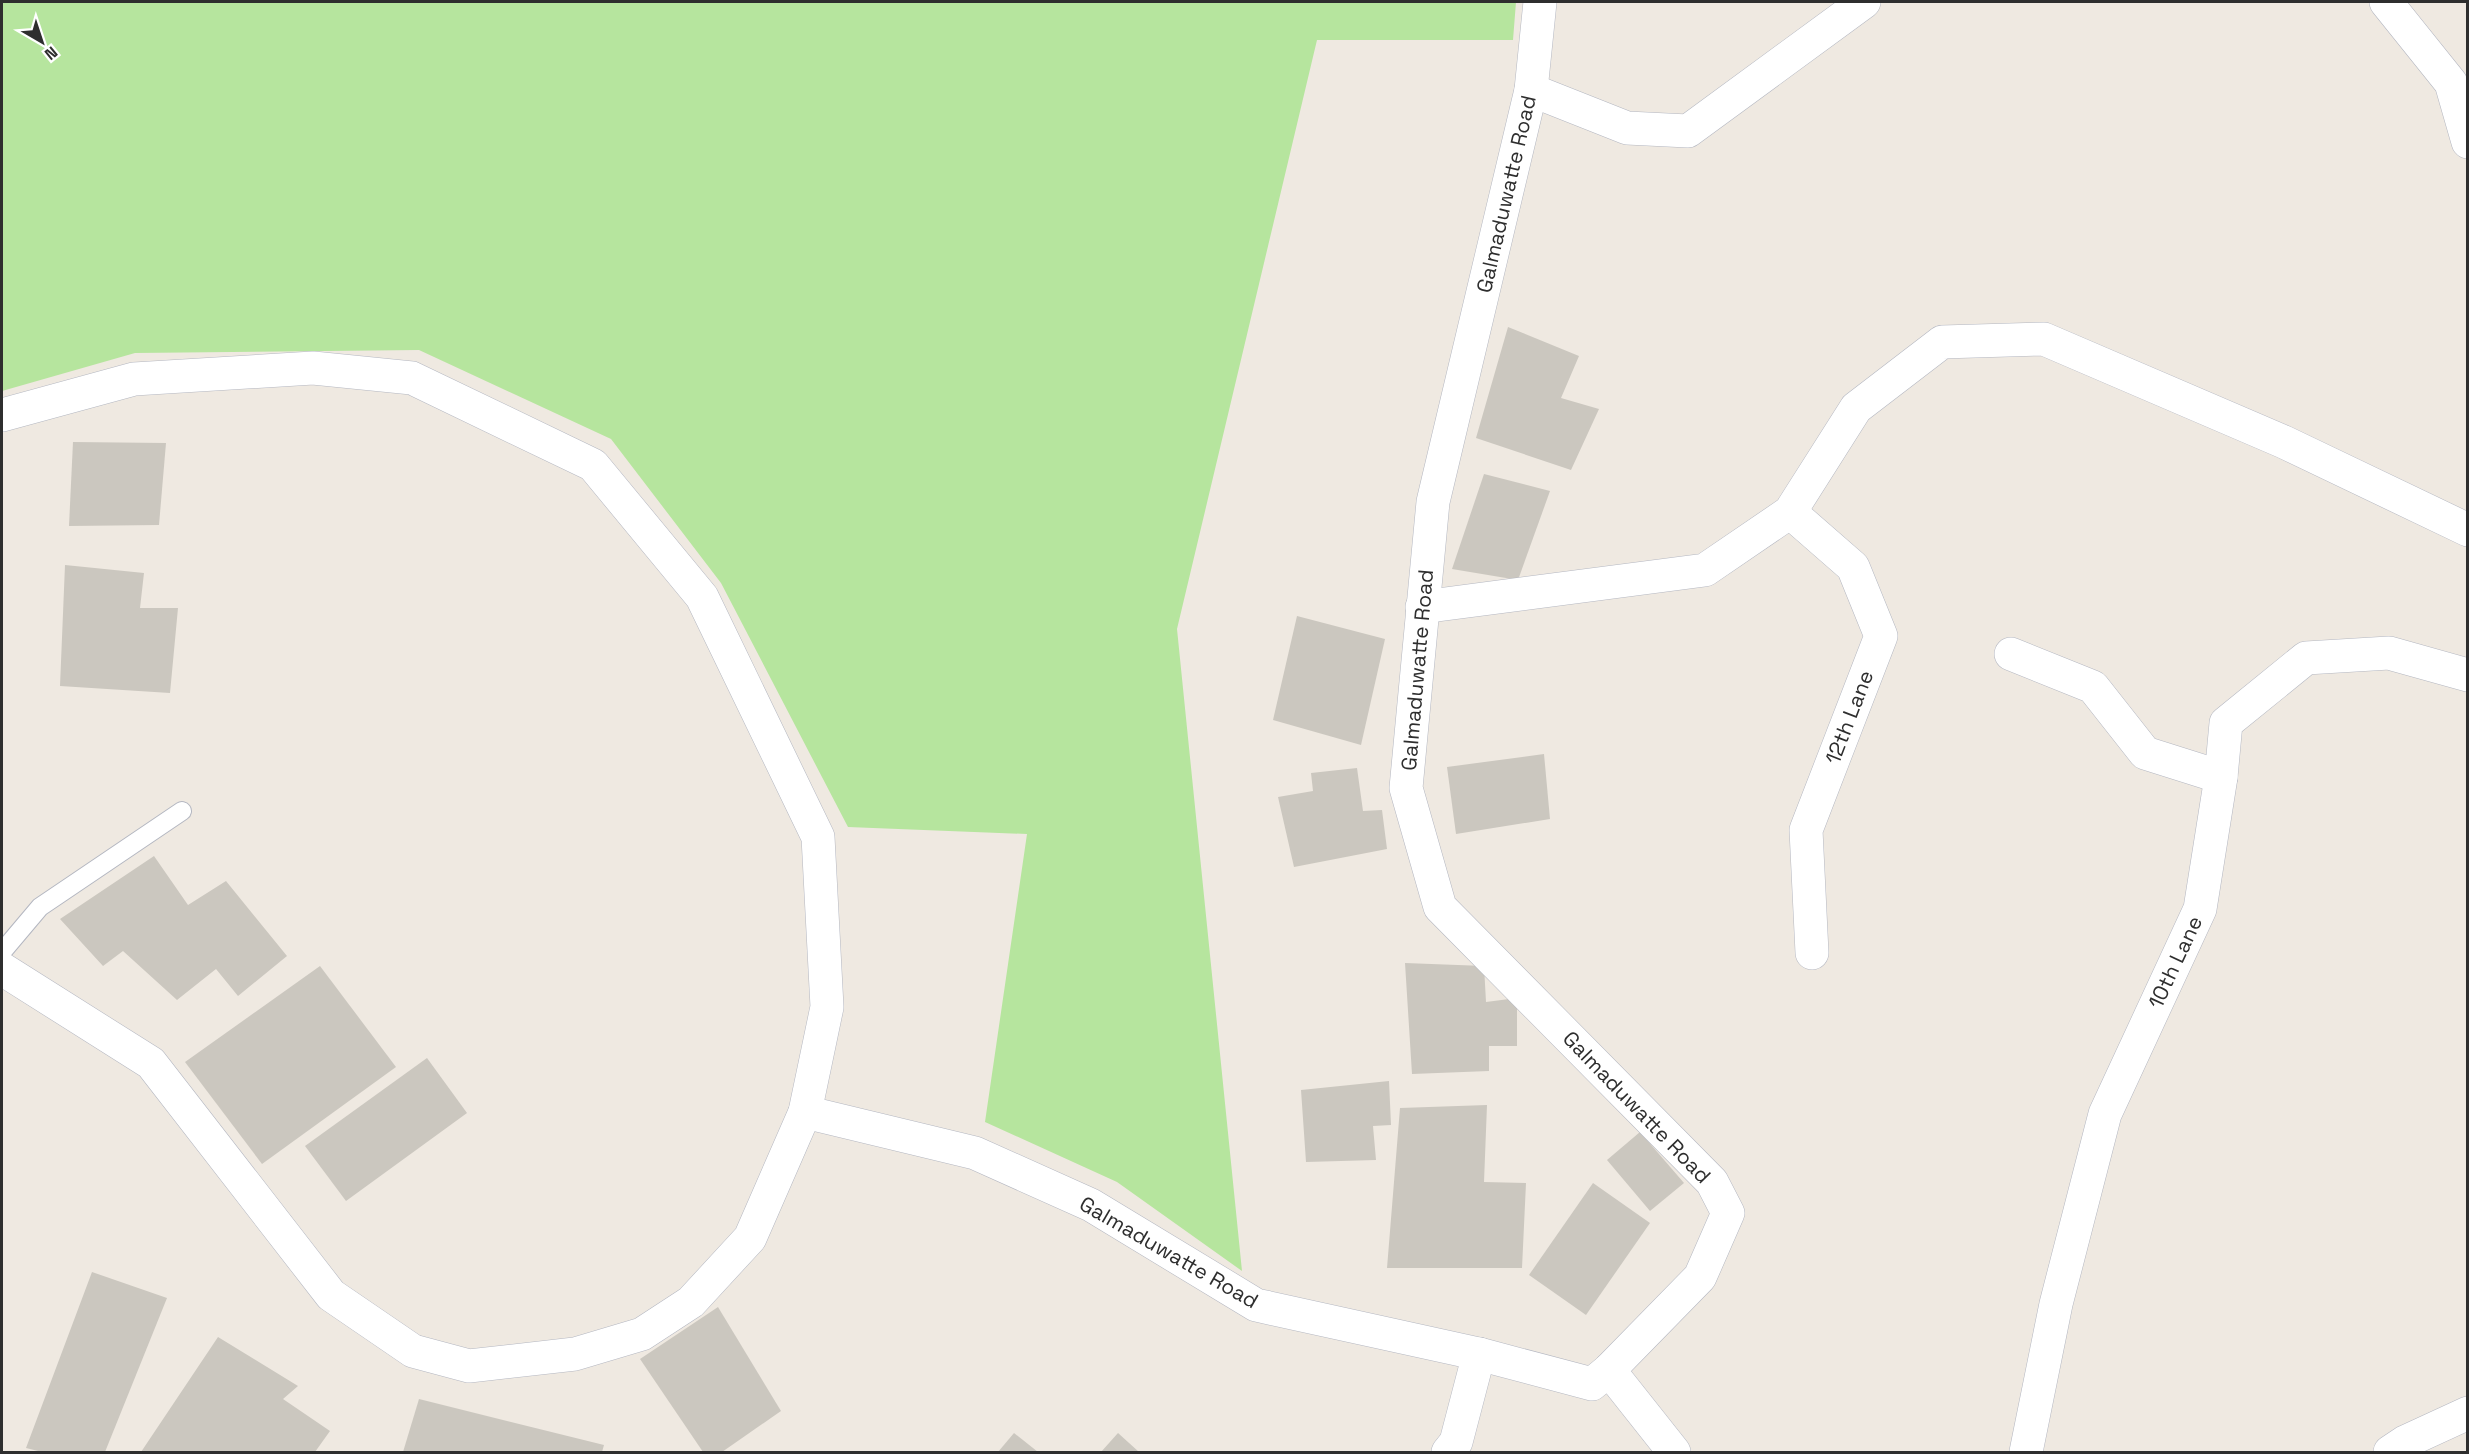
<svg xmlns="http://www.w3.org/2000/svg" width="2469" height="1454" viewBox="0 0 2469 1454" font-family="'Space Grotesk',sans-serif">
	<style>
		.green { fill: #b6e59e }
		.building { fill: #cbc7bf }
		.lines { fill: none; stroke-linecap: round; stroke-linejoin: round }
		.service-casing { stroke: #b4b7c1; stroke-width: 20 }
		.minor-casing { stroke: #b4b7c1; stroke-width: 34 }
		.service { stroke: #fff; stroke-width: 18 }
		.minor { stroke: #fff; stroke-width: 33 }
		.labels { text-anchor: middle; dominant-baseline: central; stroke-width: 6; stroke-linejoin: round; paint-order: stroke }
		.street-label { font-size: 21px; fill: #2e2e2e; stroke: #fff }
	</style>
	<rect width="100%" height="100%" fill="#efe9e1"/>
	<polygon class="green" points="2,2 1516,2 1513,40 1317,40 1177,629 1242,1271 1117,1182 985,1122 1027,834 848,827 721,583 611,439 419,350 135,353 2,391"/>
	<g class="building">
		<polygon points="1508,327 1579,356 1561,398 1599,409 1571,470 1476,438"/>
		<polygon points="73,442 166,443 159,525 69,526"/>
		<polygon points="1484,474 1550,491 1518,580 1452,569"/>
		<polygon points="65,565 144,573 140,608 178,608 170,693 60,686"/>
		<polygon points="1297,616 1385,639 1361,745 1273,720"/>
		<polygon points="1544,754 1550,819 1456,834 1447,767"/>
		<polygon points="1357,768 1363,811 1382,810 1387,849 1294,867 1278,797 1313,791 1311,773"/>
		<polygon points="154,856 188,905 226,881 287,956 238,996 216,969 177,1000 123,951 103,966 60,919"/>
		<polygon points="1405,963 1484,966 1486,1002 1517,998 1517,1046 1489,1046 1489,1071 1412,1074"/>
		<polygon points="320,966 396,1067 262,1164 185,1062"/>
		<polygon points="427,1058 467,1113 346,1201 305,1146"/>
		<polygon points="1389,1081 1391,1125 1373,1126 1376,1160 1306,1162 1301,1090"/>
		<polygon points="1487,1105 1484,1182 1526,1183 1522,1268 1387,1268 1400,1108"/>
		<polygon points="1640,1132 1684,1183 1650,1211 1607,1160"/>
		<polygon points="1593,1183 1650,1223 1586,1315 1529,1275"/>
		<polygon points="92,1272 167,1298 105,1452 42,1452 26,1448"/>
		<polygon points="718,1307 781,1411 722,1452 703,1452 640,1359"/>
		<polygon points="218,1337 298,1386 283,1399 330,1431 315,1452 141,1452"/>
		<polygon points="419,1399 604,1445 602,1452 403,1452"/>
		<polygon points="1014,1433 1038,1452 998,1452"/>
		<polygon points="1118,1433 1139,1452 1101,1452"/>
	</g>
	<g class="lines">
		<g class="service-casing">
			<polyline id="service" points="2,952 40,907 182,811"/>
		</g>
		<g class="minor-casing">
			<g id="minor">
				<polyline points="2386,2 2451,83 2468,142"/>
				<polyline points="1531,90 1627,128 1688,131 1864,2"/>
				<polyline points="2,415 134,379 313,368 412,378 593,465 702,597 818,837 827,1007 805,1112 750,1238 691,1302 642,1334 575,1354 469,1366 413,1351 331,1295 151,1063 2,969"/>
				<polyline points="1790,512 1853,567 1881,636 1806,830 1812,953"/>
				<polyline points="1422,607 1705,570 1790,512 1856,408 1942,342 2044,339 2284,442 2468,530"/>
				<polyline points="2011,654 2093,687 2145,753 2221,777"/>
				<polyline points="805,1112 975,1153 1091,1205 1256,1305 1479,1354 1592,1384 1609,1370 1700,1277 1728,1213 1712,1182 1440,907 1406,788 1433,502 1531,90 1540,2"/>
				<polyline points="1609,1370 1674,1452"/>
				<polyline points="1448,1452 1456,1442 1479,1354"/>
				<polyline points="2026,1452 2056,1304 2105,1114 2200,909 2221,777 2226,723 2306,658 2389,653 2468,675"/>
				<polyline points="2390,1452 2405,1442 2468,1413"/>
			</g>
		</g>
		<use href="#service" class="service"/>
		<use href="#minor" class="minor"/>
	</g>
	<g class="labels">
		<g class="street-label">
			<text transform="translate(1506 194) rotate(-77)">Galmaduwatte Road</text>
			<text transform="translate(1417 670) rotate(-85)">Galmaduwatte Road</text>
			<text transform="translate(1849 717) rotate(-69)">12th Lane</text>
			<text transform="translate(2175 962) rotate(-65)">10th Lane</text>
			<text transform="translate(1637 1107) rotate(46)">Galmaduwatte Road</text>
			<text transform="translate(1169 1252) rotate(30)">Galmaduwatte Road</text>
		</g>
	</g>
	<rect width="2469" height="1454" fill="none" stroke="#2e2e2e" stroke-width="6"/>
	<g transform="translate(42 42) rotate(141)" stroke="#ffffff" stroke-width="4.5" paint-order="stroke">
	<path d="M0-4.5L10 22L0 15L-10 22Z" fill="#2e2e2e"/>
	<text y="-9" font-size="16" font-weight="bold" text-anchor="middle" fill="#2e2e2e">N</text>
	</g>
</svg>
